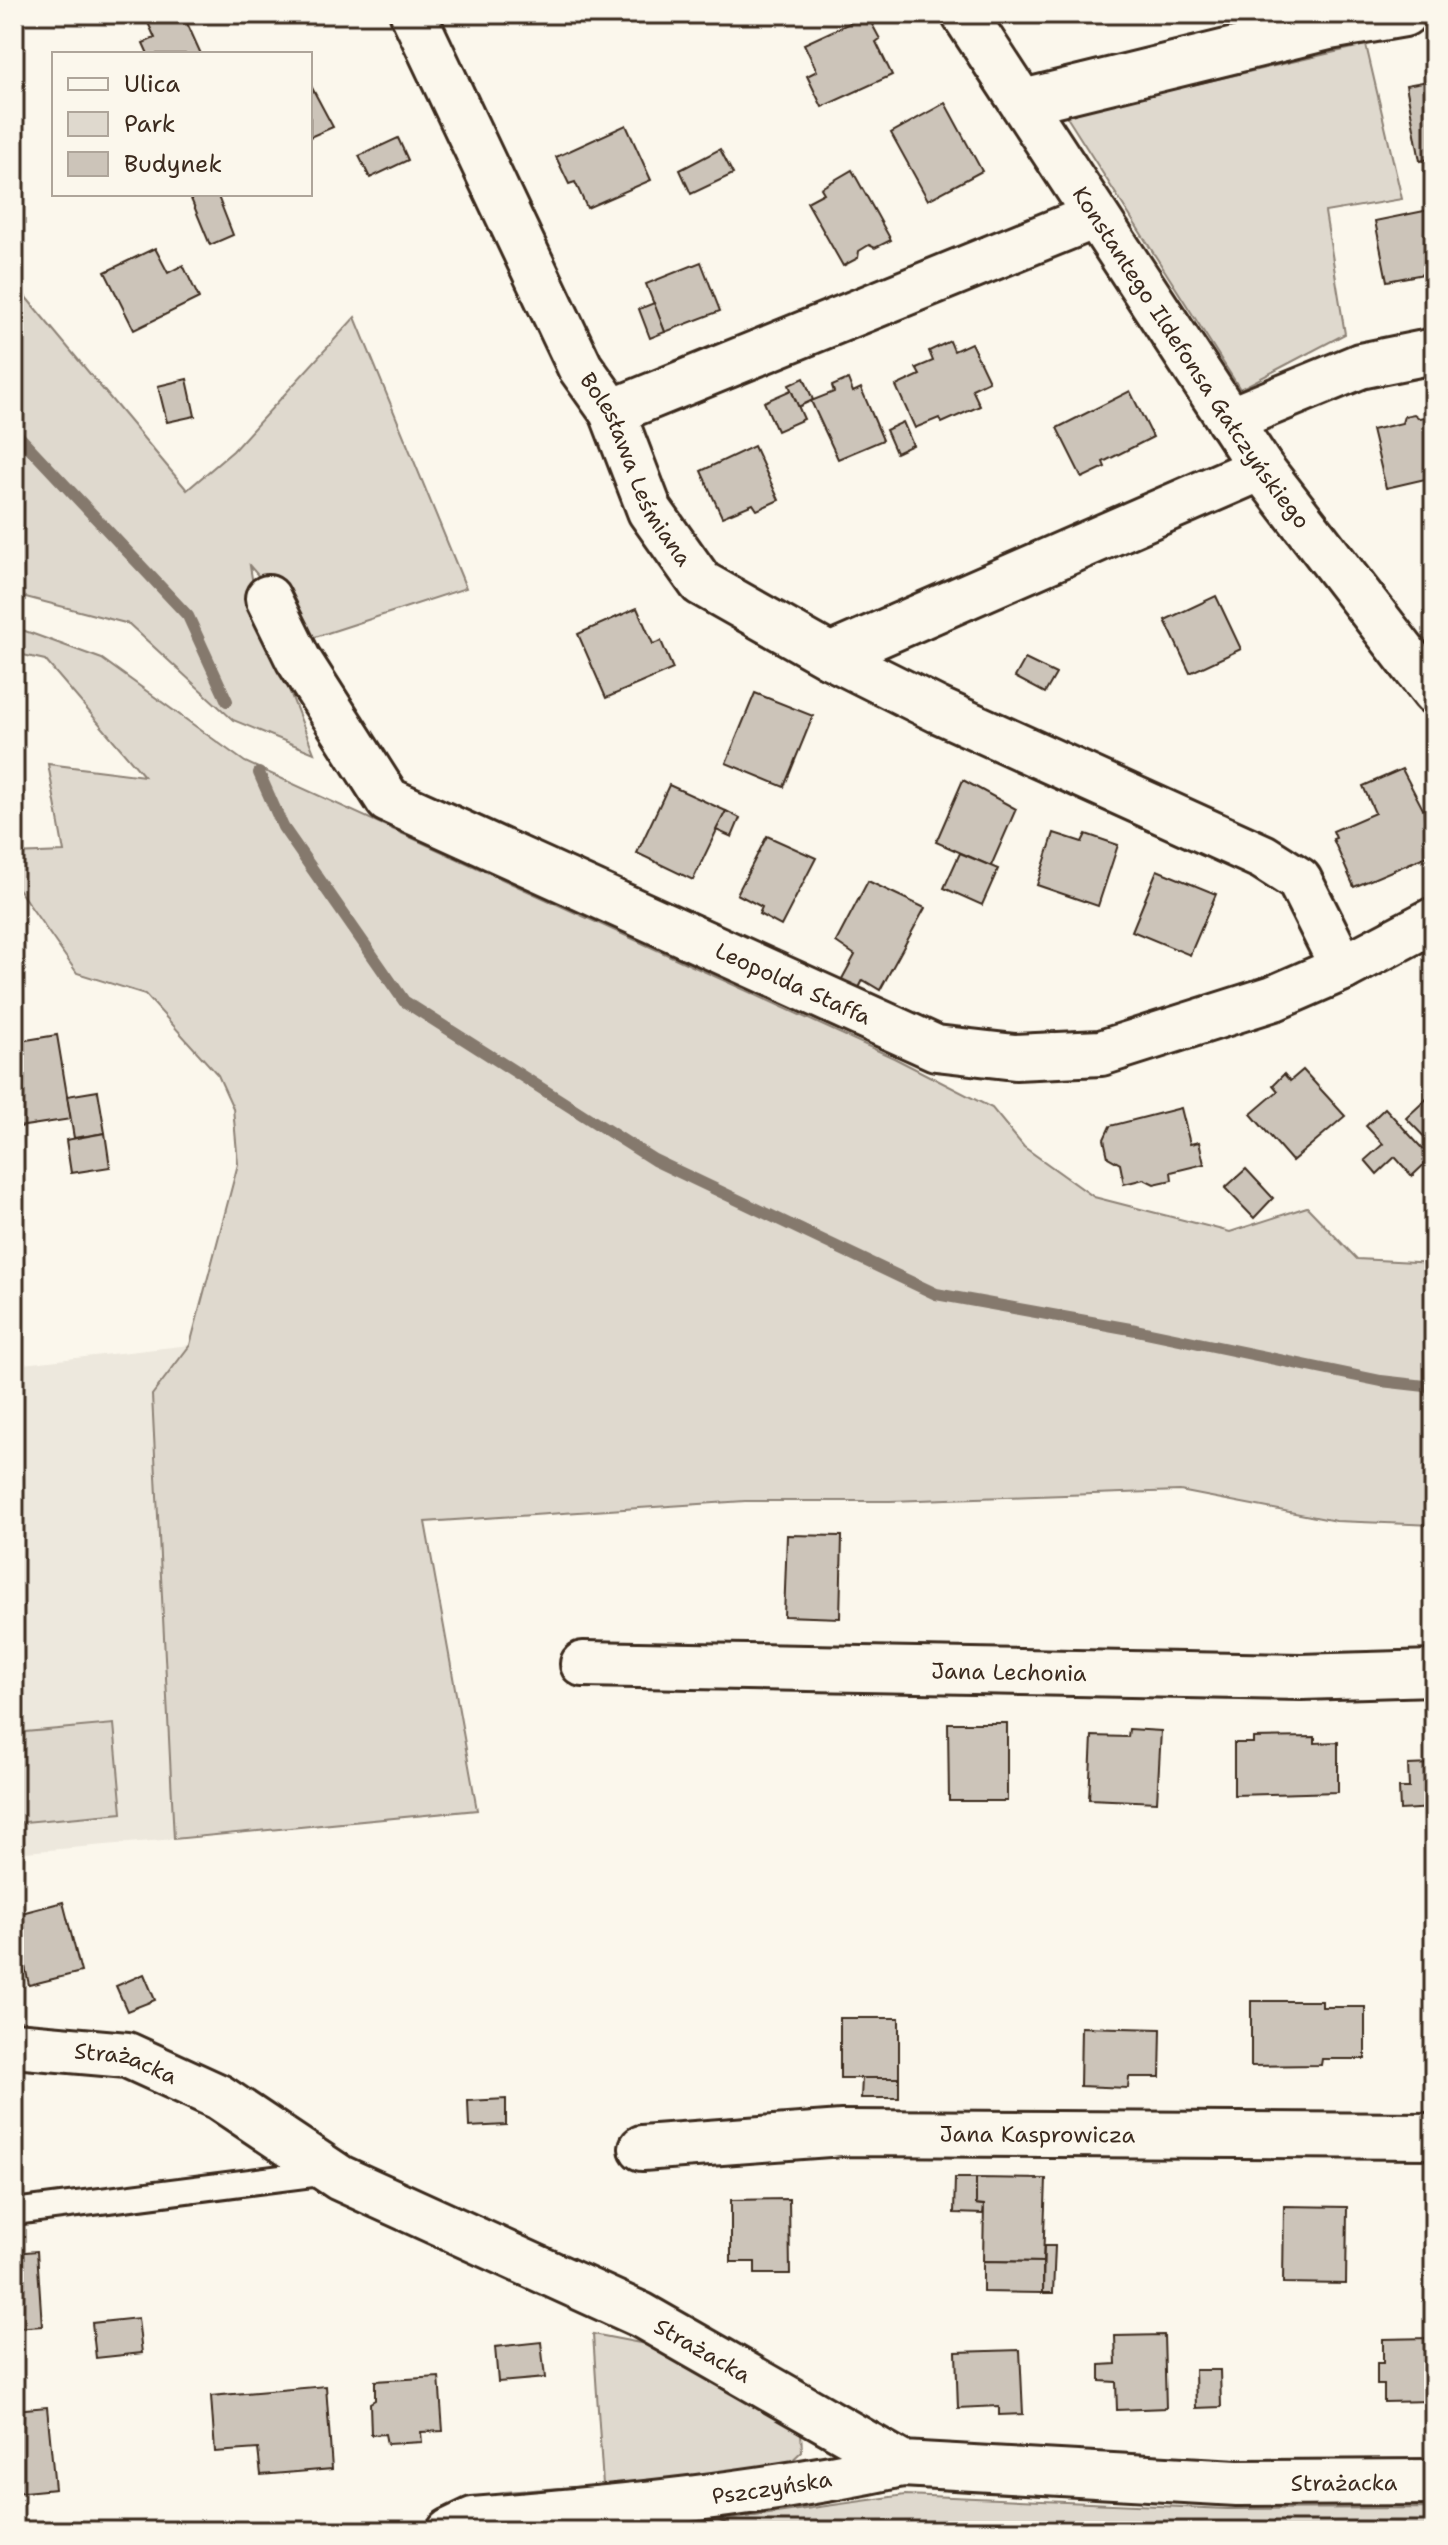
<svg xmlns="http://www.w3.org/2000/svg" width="1448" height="2545" viewBox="0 0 1448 2545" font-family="'Shantell Sans',sans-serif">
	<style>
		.built { fill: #ede8dd }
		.green { fill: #dfd9ce; stroke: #8d8276; stroke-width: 2 }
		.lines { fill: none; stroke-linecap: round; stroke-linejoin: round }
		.stream { stroke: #85796d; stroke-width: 12 }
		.building { fill: #ccc4b9; stroke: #3b2a1e; stroke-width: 2 }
		.lane-casing { stroke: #3b2a1e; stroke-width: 30 }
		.street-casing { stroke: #3b2a1e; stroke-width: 50 }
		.lane { stroke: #fbf7ec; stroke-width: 24 }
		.street { stroke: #fbf7ec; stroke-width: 44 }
		.labels { text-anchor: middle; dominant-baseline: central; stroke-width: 6; stroke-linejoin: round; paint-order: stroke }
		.street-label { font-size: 22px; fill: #3b2a1e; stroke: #fbf7ec }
	</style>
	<rect width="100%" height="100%" fill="#fbf7ec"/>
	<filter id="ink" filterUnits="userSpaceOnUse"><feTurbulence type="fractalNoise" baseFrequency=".0125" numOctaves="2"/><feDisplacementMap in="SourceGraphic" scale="16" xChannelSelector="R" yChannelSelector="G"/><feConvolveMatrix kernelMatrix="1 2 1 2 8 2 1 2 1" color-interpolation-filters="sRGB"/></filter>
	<g filter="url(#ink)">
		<polygon class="built" points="190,1345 152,1395 174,1839 14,1853 14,1365"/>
		<g class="green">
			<polygon points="1366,45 1402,199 1325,212 1345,334 1240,389 1065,114"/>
			<polygon points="14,283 187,490 233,451 355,317 466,588 312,638 250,566 257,609 314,753 233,720 129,624 14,594"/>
			<polygon points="14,627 102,659 245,762 894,1058 992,1108 1024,1147 1094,1197 1230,1232 1307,1207 1357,1259 1434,1263 1434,1525 1336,1521 1180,1491 890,1501 745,1501 425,1522 477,1810 174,1839 152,1395 190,1345 238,1164 233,1108 218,1075 145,994 77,973 14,883 14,854 64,852 48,764 144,776 45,660 14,653"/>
			<polygon points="114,1724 122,1813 14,1823 14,1733"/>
			<polygon points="593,2334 656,2346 801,2431 802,2451 784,2468 617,2496 504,2492 603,2485"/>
			<polygon points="905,2495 1228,2509 1434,2508 1434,2531 741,2531 720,2521"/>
		</g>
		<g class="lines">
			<g class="stream">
				<polyline points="14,431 188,616 227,701"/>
				<polyline points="259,773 283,827 404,1001 654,1160 936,1294 1136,1330 1381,1381 1434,1387"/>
			</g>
		</g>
		<g class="building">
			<polygon points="144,14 183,14 201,54 148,54 143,43 155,38"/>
			<polygon points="867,15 880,39 876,42 892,75 822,107 807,76 817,71 804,44"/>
			<polygon points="1434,80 1434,158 1420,161 1406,85"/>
			<polygon points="310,84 333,127 310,137"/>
			<polygon points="945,103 982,171 928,200 891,133"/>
			<polygon points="626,125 651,180 587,208 575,182 569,184 556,157"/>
			<polygon points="398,138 408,160 370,178 359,156"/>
			<polygon points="720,149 733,174 691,194 680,170"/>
			<polygon points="852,170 891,240 875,248 869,245 859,251 858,258 843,266 807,202 824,193 821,188"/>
			<polygon points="189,194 217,194 233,235 210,245"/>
			<polygon points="1434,209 1434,272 1387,281 1375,221"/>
			<polygon points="155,248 168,273 183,265 199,298 134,330 105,272"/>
			<polygon points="701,262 720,311 665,332 646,284"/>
			<polygon points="654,303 665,332 650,338 639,309"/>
			<polygon points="950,341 954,351 971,343 989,381 972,389 980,406 942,423 939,418 915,428 896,386 920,375 916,368 933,361 929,351"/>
			<polygon points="804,378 813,400 798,407 789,385"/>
			<polygon points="187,379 195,416 167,422 158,386"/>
			<polygon points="848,379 853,392 861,388 883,440 838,459 811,401 834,392 832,386"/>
			<polygon points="791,390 804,419 777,431 764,402"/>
			<polygon points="1130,391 1153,437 1103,462 1105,467 1082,478 1057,428"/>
			<polygon points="1414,414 1419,418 1431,416 1434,477 1386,488 1372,430 1402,423 1404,416"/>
			<polygon points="903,422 913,445 896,453 886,430"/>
			<polygon points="754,446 779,500 757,510 753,504 722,517 701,471"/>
			<polygon points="1216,596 1241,649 1190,673 1165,620"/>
			<polygon points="637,608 653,644 661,641 673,669 606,698 578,634"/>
			<polygon points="1025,659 1056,674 1045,693 1015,677"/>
			<polygon points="755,693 813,716 784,787 726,763"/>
			<polygon points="1402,769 1424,811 1426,827 1434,834 1434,853 1354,887 1333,839 1336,838 1333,831 1375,813 1363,786"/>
			<polygon points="963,780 1016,809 991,866 936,842"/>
			<polygon points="669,785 726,811 693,880 637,853"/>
			<polygon points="726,811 740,818 732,837 716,830"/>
			<polygon points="1054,833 1082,842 1086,834 1118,845 1098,906 1037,885"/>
			<polygon points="767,836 816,858 781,926 759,914 762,907 737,894"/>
			<polygon points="960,853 998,869 982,905 944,888"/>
			<polygon points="1157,870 1216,894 1190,955 1132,931"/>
			<polygon points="868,881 925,908 880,990 863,980 854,998 837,988 855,955 836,942"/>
			<polygon points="57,1035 71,1119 18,1127 14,1107 14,1042"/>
			<polygon points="1303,1070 1345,1116 1292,1161 1251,1114 1278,1091 1273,1085 1284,1074 1290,1081"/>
			<polygon points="98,1091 105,1133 74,1138 67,1096"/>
			<polygon points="1434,1092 1434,1147 1406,1118"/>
			<polygon points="1181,1108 1190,1144 1199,1142 1204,1164 1171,1172 1172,1180 1154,1184 1144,1179 1124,1184 1120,1164 1108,1157 1104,1139 1110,1126"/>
			<polygon points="1385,1108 1431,1158 1412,1176 1395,1157 1377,1174 1365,1160 1383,1144 1366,1126"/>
			<polygon points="105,1133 110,1167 71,1173 66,1140"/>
			<polygon points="1246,1169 1273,1198 1254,1218 1225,1188"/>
			<polygon points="787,1535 842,1536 840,1618 784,1616"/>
			<polygon points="948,1723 1007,1723 1007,1801 949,1801"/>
			<polygon points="1129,1729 1161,1731 1157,1802 1089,1799 1092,1736 1128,1737"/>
			<polygon points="1315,1737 1315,1743 1338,1742 1338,1792 1234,1795 1234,1743 1253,1743 1253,1738"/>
			<polygon points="1431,1764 1434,1808 1400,1810 1399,1788 1409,1788 1408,1765"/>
			<polygon points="63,1902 81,1972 29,1985 14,1915"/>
			<polygon points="144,1974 155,2000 127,2011 116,1986"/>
			<polygon points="1251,2001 1322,2001 1322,2007 1365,2007 1365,2059 1322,2059 1321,2065 1251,2066"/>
			<rect x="840" y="2018" width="59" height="60"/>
			<polygon points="1081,2027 1161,2029 1160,2077 1129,2077 1128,2088 1080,2086"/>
			<polygon points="862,2078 899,2078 899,2098 861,2098"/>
			<polygon points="506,2099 506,2125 469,2127 468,2101"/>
			<polygon points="955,2178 976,2178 976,2204 984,2205 983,2214 954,2213"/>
			<polygon points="976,2178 1046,2179 1043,2262 983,2261 984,2205 976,2204"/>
			<polygon points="789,2199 790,2274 755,2274 755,2262 731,2262 731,2200"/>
			<polygon points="1284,2206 1347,2207 1346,2284 1283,2283"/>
			<polygon points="1044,2246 1055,2246 1053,2293 1043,2293"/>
			<polygon points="37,2251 42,2326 14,2328 14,2253"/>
			<polygon points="983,2261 1043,2262 1043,2293 983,2292"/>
			<polygon points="138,2318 142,2353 96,2358 92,2323"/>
			<polygon points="1164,2335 1166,2408 1117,2410 1116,2382 1100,2381 1100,2365 1116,2364 1115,2336"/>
			<polygon points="1429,2338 1432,2401 1384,2402 1384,2385 1377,2385 1377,2363 1383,2363 1383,2339"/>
			<polygon points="1429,2338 1434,2338 1434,2390 1431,2390"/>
			<polygon points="541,2342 545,2378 498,2382 495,2347"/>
			<polygon points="1020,2350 1023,2414 999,2415 999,2406 958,2408 956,2352"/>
			<polygon points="1195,2370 1220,2370 1221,2407 1196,2408"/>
			<polygon points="439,2377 443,2431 421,2432 422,2442 387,2444 385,2434 371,2435 370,2403 375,2400 375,2381"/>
			<polygon points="326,2386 332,2469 261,2475 258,2449 215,2452 211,2396"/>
			<polygon points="47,2407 55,2489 14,2493 14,2410"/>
		</g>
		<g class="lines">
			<g class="lane-casing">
				<polyline id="lane" points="14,2212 328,2172"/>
			</g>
			<g class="street-casing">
				<g id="street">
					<path id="s1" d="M413,14L580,367L612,412L650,511L701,583L830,656L1261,468"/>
					<path id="s2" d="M964,14L1261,468L1434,692"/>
					<polyline points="1023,102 1329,27 1404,14"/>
					<polyline points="612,412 1095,216"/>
					<polyline points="1229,420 1360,366 1434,351"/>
					<path id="s3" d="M268,598L298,659L388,800L936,1048L1015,1057L1101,1053L1274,998L1343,968L1434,920"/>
					<polyline points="830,656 938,710 1263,857 1299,880 1343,968"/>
					<path id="s4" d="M583,1664L1301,1677L1434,1673"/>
					<path id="s5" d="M14,2045L127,2055L219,2097L340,2178L641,2315L902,2464L1237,2483L1434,2482"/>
					<path id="s6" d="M642,2148L842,2133L1434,2136"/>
					<path id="s7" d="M450,2531L473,2520C617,2508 760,2495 902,2464"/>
				</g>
			</g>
			<use href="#lane" class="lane"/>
			<use href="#street" class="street"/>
		</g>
	</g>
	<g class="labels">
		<g class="street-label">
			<text stroke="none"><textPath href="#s2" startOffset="412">Konstantego Ildefonsa Gałczyńskiego</textPath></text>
			<text stroke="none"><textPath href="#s1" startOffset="508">Bolesława Leśmiana</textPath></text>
			<text stroke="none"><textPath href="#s3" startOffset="680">Leopolda Staffa</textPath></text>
			<text stroke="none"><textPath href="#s4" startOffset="426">Jana Lechonia</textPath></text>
			<text stroke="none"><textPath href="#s5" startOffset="114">Strażacka</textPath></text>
			<text stroke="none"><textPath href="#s6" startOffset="396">Jana Kasprowicza</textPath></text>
			<text stroke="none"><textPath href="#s5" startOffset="762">Strażacka</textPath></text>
			<text stroke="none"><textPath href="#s5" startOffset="1434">Strażacka</textPath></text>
			<text stroke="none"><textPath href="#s7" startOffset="326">Pszczyńska</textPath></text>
		</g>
	</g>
	<rect width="1448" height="2545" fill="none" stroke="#fbf7ec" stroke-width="48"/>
	<rect x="24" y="24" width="1400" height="2497" fill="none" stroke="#3b2a1e" stroke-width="3" filter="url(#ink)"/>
	<rect x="52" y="52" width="260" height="144" fill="#fbf7ec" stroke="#aea59a" stroke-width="2"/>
	<rect x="68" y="78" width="40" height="12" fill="#fbf7ec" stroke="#aea59a" stroke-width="2"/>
	<text x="124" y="92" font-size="24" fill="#3b2a1e">Ulica</text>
	<rect x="68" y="112" width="40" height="24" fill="#dfd9ce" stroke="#aea59a" stroke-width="2"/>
	<text x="124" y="132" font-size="24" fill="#3b2a1e">Park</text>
	<rect x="68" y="152" width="40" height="24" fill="#ccc4b9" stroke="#aea59a" stroke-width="2"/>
	<text x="124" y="172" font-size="24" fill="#3b2a1e">Budynek</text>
</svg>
